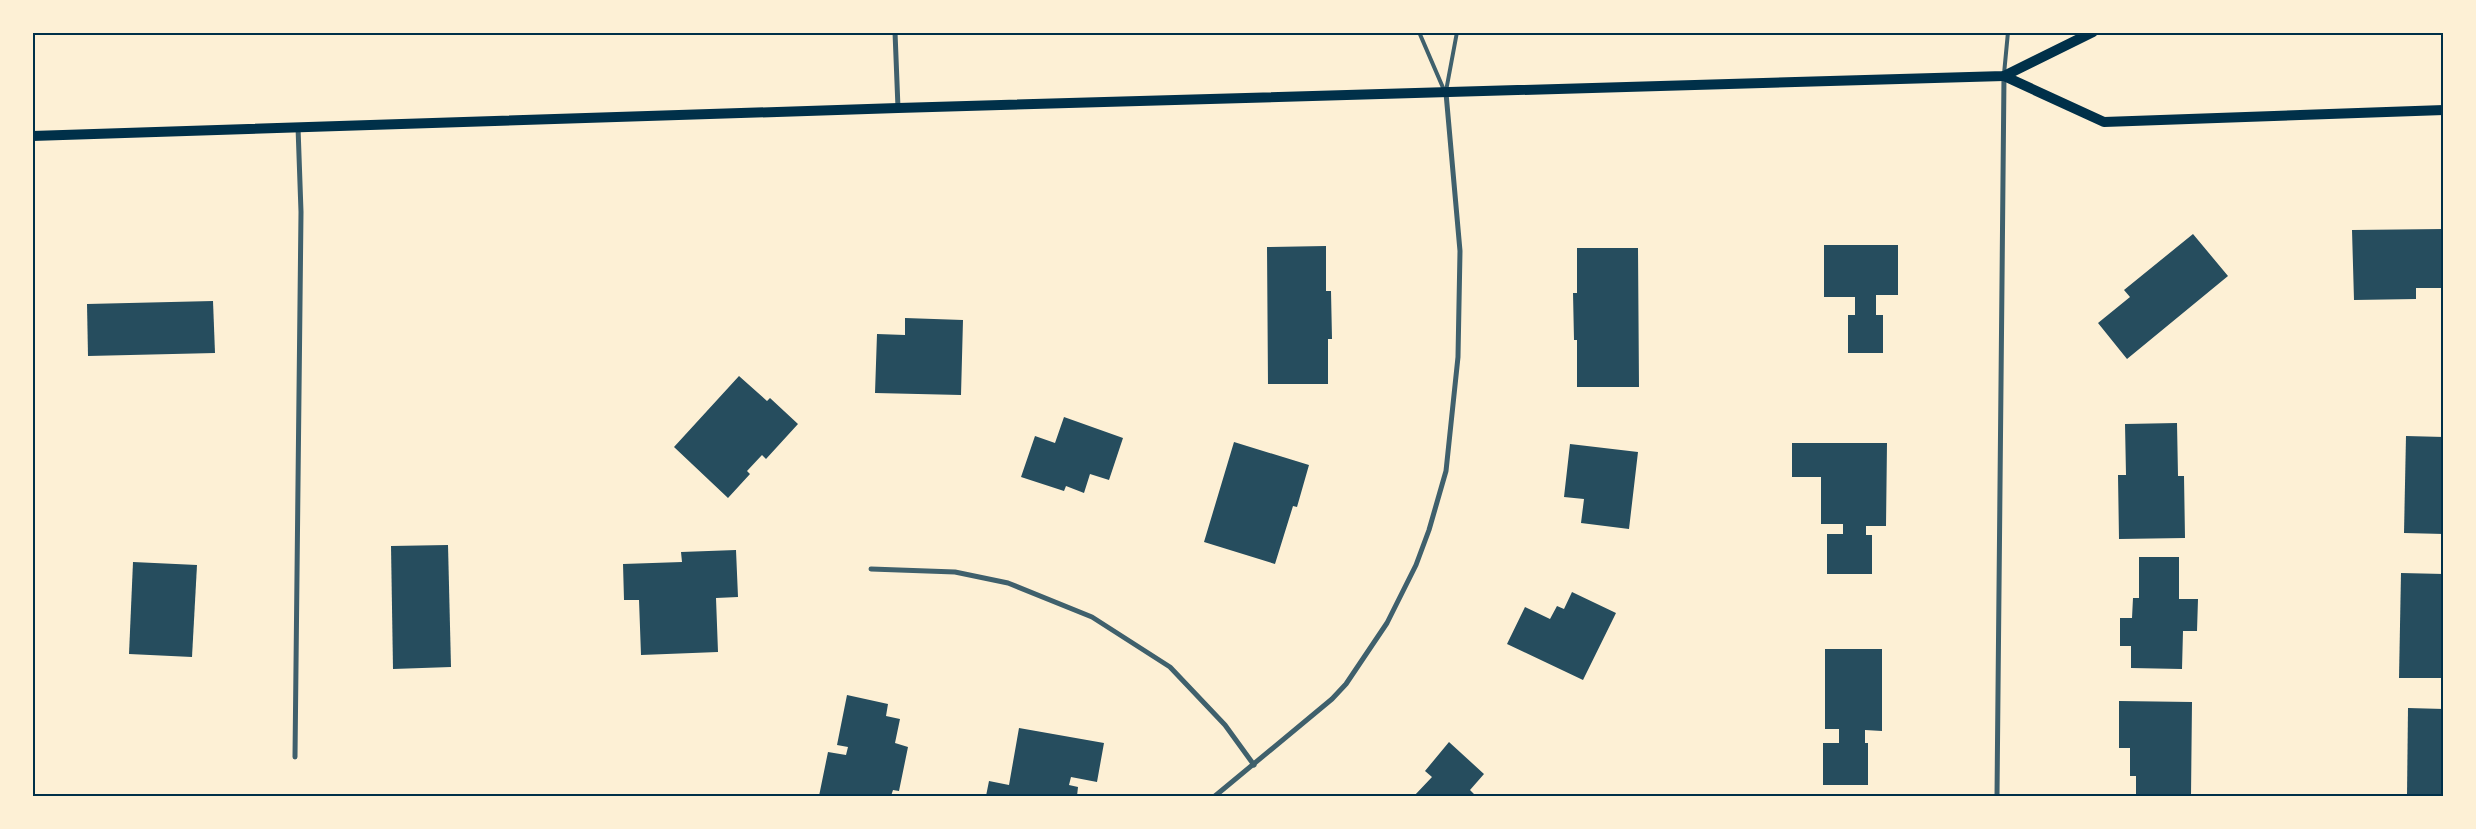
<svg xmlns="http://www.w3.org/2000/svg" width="2476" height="829" viewBox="0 0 2476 829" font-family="'Open Sans',sans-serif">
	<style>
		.building { fill: #264d5e }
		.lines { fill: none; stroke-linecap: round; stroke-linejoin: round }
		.service { stroke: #3f606c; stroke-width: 4 }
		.minor { stroke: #3f606c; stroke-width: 5 }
		.secondary { stroke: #003049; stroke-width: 10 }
		.neatline { fill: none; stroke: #003049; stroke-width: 2 }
	</style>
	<rect width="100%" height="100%" fill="#fdf0d5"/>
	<g class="building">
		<polygon points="2444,229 2444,288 2416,288 2416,299 2354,300 2352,230"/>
		<polygon points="2193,234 2228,276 2127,359 2098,323 2130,297 2124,290"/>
		<polygon points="1824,245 1898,245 1898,295 1876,295 1876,315 1883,315 1883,353 1848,353 1848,315 1855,315 1855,297 1824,297"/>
		<polygon points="1326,246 1326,291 1331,291 1332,339 1328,339 1328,384 1268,384 1267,247"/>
		<polygon points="1577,248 1638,248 1639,387 1577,387 1577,340 1574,340 1573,293 1577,293"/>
		<polygon points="213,301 215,353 88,356 87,304"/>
		<polygon points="905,318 963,320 961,395 875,393 877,334 905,335"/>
		<polygon points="739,376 767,401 770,398 798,424 766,459 762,455 747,471 750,474 728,498 674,447"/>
		<polygon points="1064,417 1123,438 1109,480 1090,474 1084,493 1066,486 1064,491 1021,477 1035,436 1055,443"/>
		<polygon points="2177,423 2178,476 2184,476 2185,538 2119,539 2118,475 2126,475 2125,424"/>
		<polygon points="2406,436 2444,437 2444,534 2404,533"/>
		<polygon points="1234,442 1309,465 1297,507 1293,506 1275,564 1204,542"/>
		<polygon points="1792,443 1887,443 1886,526 1866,526 1866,535 1872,535 1872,574 1827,574 1827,534 1843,534 1843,524 1821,524 1821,477 1792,477"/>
		<polygon points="1570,444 1638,452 1629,529 1581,523 1584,499 1564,497"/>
		<polygon points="448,545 451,667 393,669 391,546"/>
		<polygon points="736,550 738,597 716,598 718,652 641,655 639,600 624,600 623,564 682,562 681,552"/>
		<polygon points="2139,557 2179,557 2179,599 2198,599 2197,631 2183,631 2182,669 2131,668 2131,646 2120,646 2120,618 2132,618 2133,598 2139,598"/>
		<polygon points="133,562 197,565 192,657 129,654"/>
		<polygon points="2401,573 2444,574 2444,678 2399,678"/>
		<polygon points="1572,592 1616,613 1583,680 1507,644 1525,607 1550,619 1557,606 1564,609"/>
		<polygon points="1825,649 1882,649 1882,731 1865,730 1865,743 1868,743 1868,785 1823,785 1823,743 1839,743 1839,729 1825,729"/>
		<polygon points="847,695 888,704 886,716 900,719 895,743 908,747 899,791 893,790 891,796 819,796 828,752 846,755 848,747 837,745"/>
		<polygon points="2119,701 2192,702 2191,796 2136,796 2136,776 2130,776 2130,748 2119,748"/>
		<polygon points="2408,708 2444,709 2444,796 2407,796"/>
		<polygon points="1019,728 1104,743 1097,782 1071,777 1069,785 1078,787 1077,796 986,796 989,781 1009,785"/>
		<polygon points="1449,742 1484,774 1470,790 1476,796 1414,796 1432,777 1425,771"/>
	</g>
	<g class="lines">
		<g class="service">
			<polyline points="1419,32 1444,90"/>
			<polyline points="2004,74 2008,32"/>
			<polyline points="1446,91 1457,32"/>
		</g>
		<g class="minor">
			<polyline points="895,32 898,108"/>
			<polyline points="871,569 955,572 1008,583 1092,617 1170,667 1225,725 1254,765"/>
			<polyline points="295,757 301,212 298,127"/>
			<polyline points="1215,796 1332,699 1346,684 1387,623 1416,565 1429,530 1446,471 1458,357 1460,251 1446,93"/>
			<polyline points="1997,796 2004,76"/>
		</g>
		<g class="secondary">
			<polyline points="2004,76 2104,122 2444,110"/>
			<polyline points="32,136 898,108 2004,76 2093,32"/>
		</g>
	</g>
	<rect width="2476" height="829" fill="none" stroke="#fdf0d5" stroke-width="68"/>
	<rect x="34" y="34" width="2408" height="761" class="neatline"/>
</svg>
